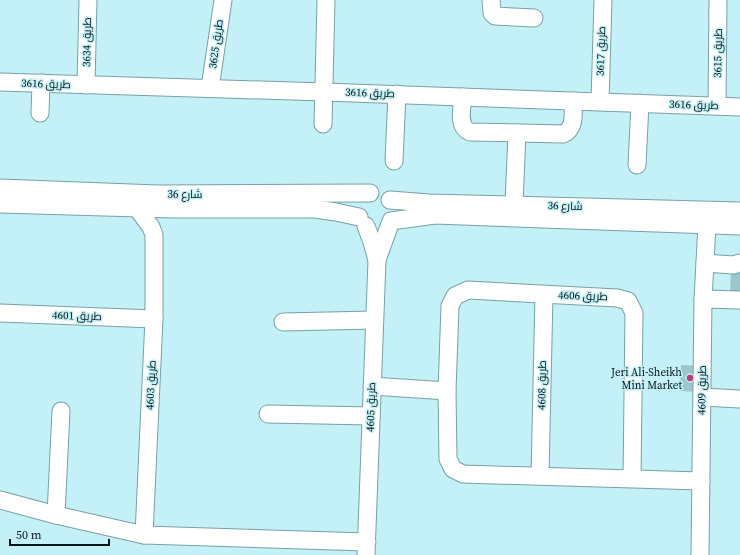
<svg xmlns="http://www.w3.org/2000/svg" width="740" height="555" viewBox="0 0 740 555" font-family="'Source Serif 4',Cairo,serif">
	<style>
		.building { fill: #9ac6cc }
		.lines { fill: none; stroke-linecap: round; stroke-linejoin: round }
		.minor-casing { stroke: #76a1a6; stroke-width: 19 }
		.minor { stroke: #fff; stroke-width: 17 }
		.poi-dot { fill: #c13a7a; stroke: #c4f1f7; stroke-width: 1.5 }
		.labels { text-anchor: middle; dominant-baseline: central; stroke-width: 3; stroke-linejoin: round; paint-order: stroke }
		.street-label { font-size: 11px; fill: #051618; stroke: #c4f1f7 }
		.poi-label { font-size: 11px; fill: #051618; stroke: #c4f1f7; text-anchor: end }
	</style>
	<rect width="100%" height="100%" fill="#c4f1f7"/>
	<g class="building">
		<polygon points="731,273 740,273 740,293 730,292"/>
		<polygon points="681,365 700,366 699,392 680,391"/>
	</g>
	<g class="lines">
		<g class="minor-casing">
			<g id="minor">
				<polyline points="491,0 492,13 495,16 534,18"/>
				<polyline points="0,82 324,92 740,107"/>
				<polyline points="86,85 88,0"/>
				<polyline points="210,88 223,0"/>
				<path d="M463,97C462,108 457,127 470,132L563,134C576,129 573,112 573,101"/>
				<polyline points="600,101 603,0"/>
				<polyline points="717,106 718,0"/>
				<polyline points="40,113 41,83"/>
				<polyline points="323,124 326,0"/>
				<polyline points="394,161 397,94"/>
				<polyline points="637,165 640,103"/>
				<polyline points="0,188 157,194 370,193"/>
				<polyline points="390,200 429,203 740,211"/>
				<polyline points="0,204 174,209 315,209 336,212 359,217"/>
				<polyline points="514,204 517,133"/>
				<polyline points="137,208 151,227 154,235 154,319 144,535"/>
				<polyline points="366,226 372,242 377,260 366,555"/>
				<polyline points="377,260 391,221 435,215 740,226"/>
				<polyline points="705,263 733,265 740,263"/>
				<polyline points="703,299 740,300"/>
				<polyline points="0,313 154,319"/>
				<polyline points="283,322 374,320"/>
				<polyline points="372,386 447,391"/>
				<polyline points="702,397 740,399"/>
				<polyline points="268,414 371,416"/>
				<polyline points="540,476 544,295"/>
				<path d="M632,479L634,313L628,301L617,298L468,290L455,296L450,306L447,391L448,459L453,469L463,474C542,476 622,479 701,481"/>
				<polyline points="0,500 56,515 144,535 367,542"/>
				<polyline points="56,515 61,411"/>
				<polyline points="700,555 703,299 707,225"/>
			</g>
		</g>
		<use href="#minor" class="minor"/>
	</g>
	<circle class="poi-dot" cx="690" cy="378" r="4"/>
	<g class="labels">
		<g class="street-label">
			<text transform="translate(87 42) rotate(-89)">طريق 3634</text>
			<text transform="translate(216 44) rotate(-82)">طريق 3625</text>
			<text transform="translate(601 51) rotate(-88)">طريق 3617</text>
			<text transform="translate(718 53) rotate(-89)">طريق 3615</text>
			<text transform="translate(46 84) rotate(2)">طريق 3616</text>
			<text transform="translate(370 93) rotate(2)">طريق 3616</text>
			<text transform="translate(694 105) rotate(2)">طريق 3616</text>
			<text x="185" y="194">شارع 36</text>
			<text transform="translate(565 206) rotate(2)">شارع 36</text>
			<text transform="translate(583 296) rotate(2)">طريق 4606</text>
			<text transform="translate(77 316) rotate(2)">طريق 4601</text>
			<text transform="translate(151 385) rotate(-87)">طريق 4603</text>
			<text transform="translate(542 385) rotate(-89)">طريق 4608</text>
			<text transform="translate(702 390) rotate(-89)">طريق 4609</text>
			<text transform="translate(371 407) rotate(-88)">طريق 4605</text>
		</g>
		<g class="poi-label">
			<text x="682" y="372">Jeri Ali-Sheikh<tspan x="682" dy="13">Mini Market</tspan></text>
		</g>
	</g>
	<path d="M10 539v6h99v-6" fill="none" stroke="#051618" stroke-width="2"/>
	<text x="16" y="539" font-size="12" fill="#051618" stroke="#c4f1f7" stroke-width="3" paint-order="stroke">50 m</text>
</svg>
